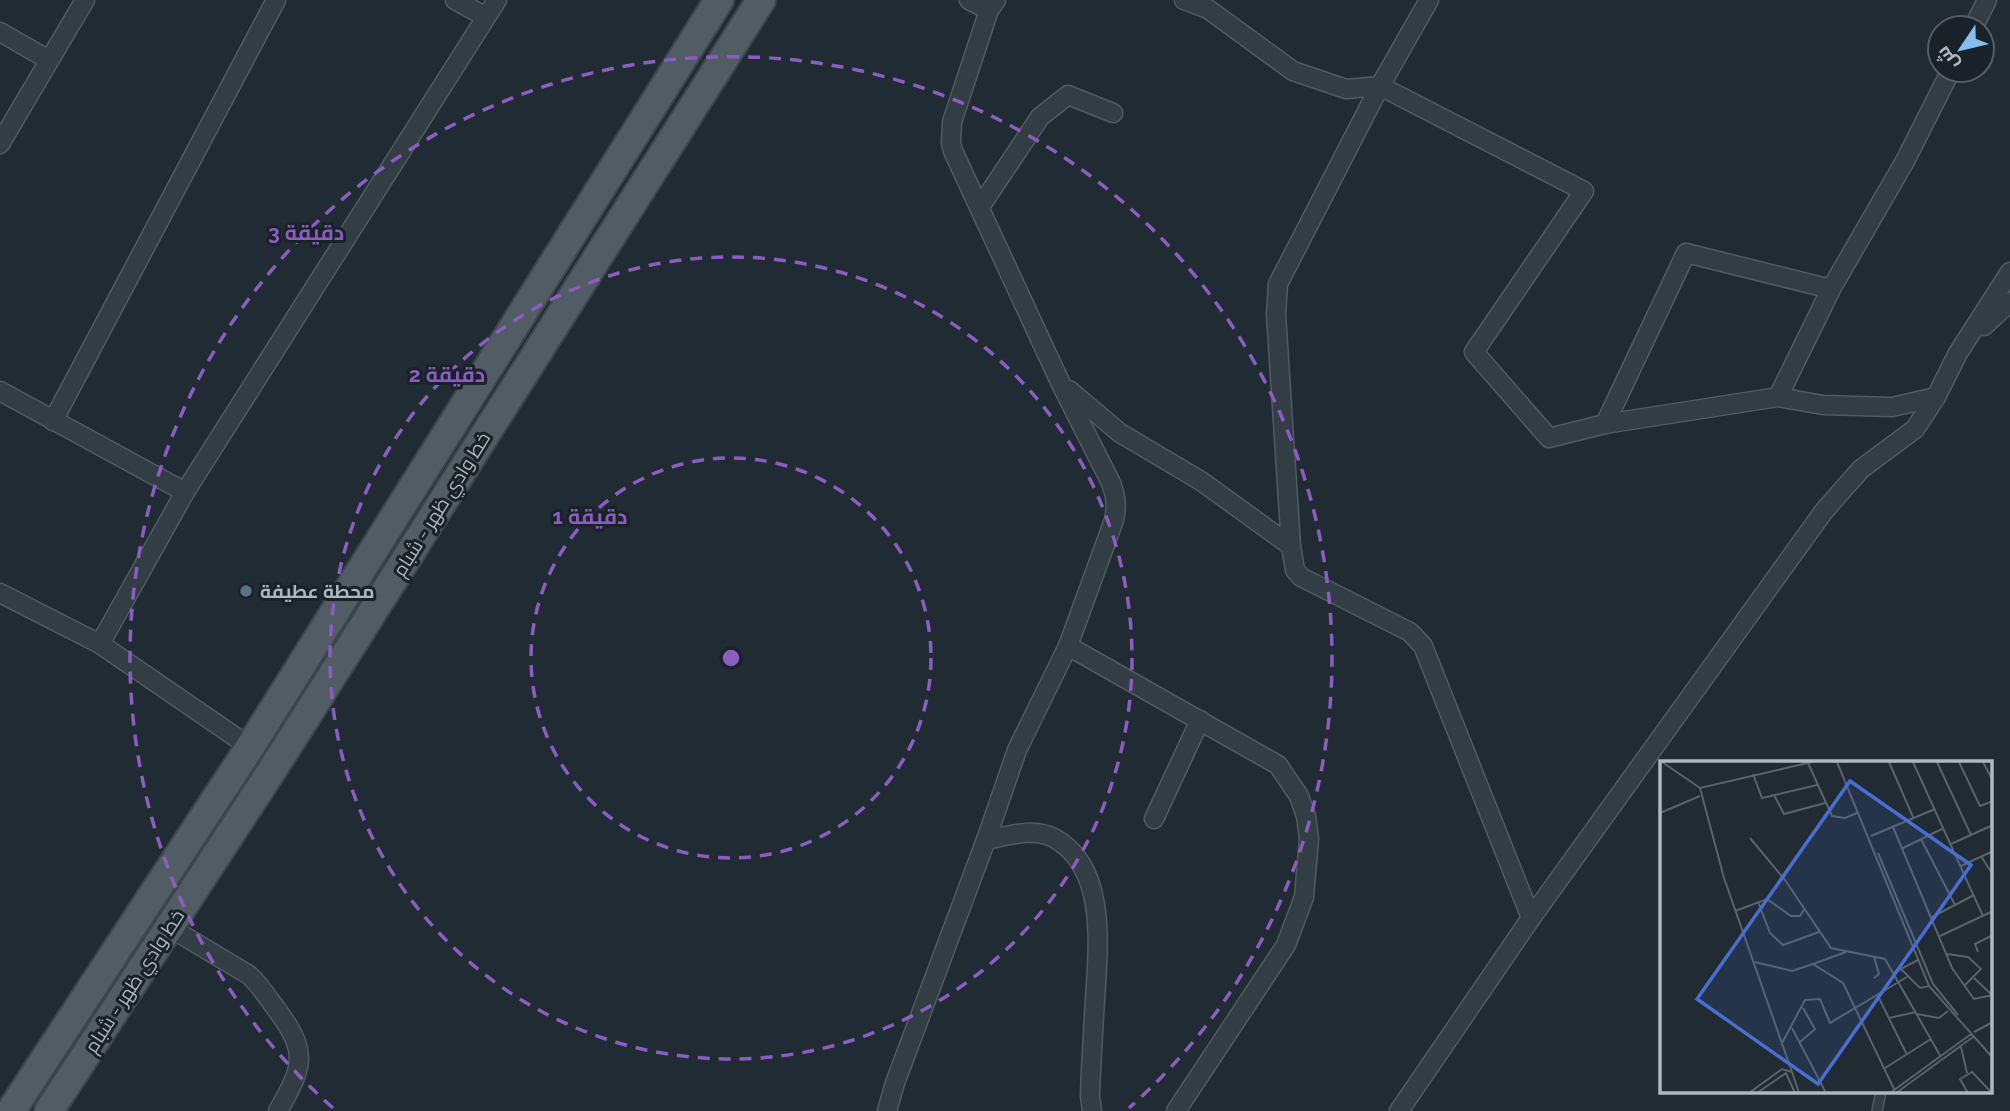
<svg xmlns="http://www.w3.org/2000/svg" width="2010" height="1111" viewBox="0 0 2010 1111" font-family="Raleway,Cairo,sans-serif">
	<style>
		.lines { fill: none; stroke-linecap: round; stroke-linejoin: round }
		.lane-casing { stroke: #515b62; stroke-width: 12 }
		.street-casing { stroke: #515b62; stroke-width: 21 }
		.primary-casing { stroke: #3d464d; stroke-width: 32 }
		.lane { stroke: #333d44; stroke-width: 9 }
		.street { stroke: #333d44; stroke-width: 18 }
		.primary { stroke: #515c64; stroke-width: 28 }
		.ring { fill: none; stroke: #8c5dc0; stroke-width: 3.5; stroke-dasharray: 12 9 }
		.service-dot { fill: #5c6f8a; stroke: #192228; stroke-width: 2.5 }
		.labels { text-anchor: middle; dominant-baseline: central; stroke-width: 6; stroke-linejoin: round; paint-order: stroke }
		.street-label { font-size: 19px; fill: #adb8c1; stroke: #192228 }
		.poi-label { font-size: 19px; font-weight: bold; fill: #adb8c1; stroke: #192228; text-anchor: start }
		.inset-road { fill: none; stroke: #58636c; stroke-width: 2 }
		.view { fill: #486ed1; fill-opacity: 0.15; stroke: #486ed1; stroke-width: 3.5 }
		.inset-edge { fill: none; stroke: #adb8c1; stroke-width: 3.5 }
		.centre { fill: #8c5dc0; stroke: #192228; stroke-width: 3.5 }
		.ring-label { font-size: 21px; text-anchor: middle; font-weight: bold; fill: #8c5dc0; stroke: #192228; stroke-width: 6; stroke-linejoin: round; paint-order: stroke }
	</style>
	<rect width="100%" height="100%" fill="#202b33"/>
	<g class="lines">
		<g class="lane-casing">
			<polyline id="lane" points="1877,1111 1881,1092"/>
		</g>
		<g class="street-casing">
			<g id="street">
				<polyline points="455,0 486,17"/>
				<polyline points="969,0 989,10"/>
				<polyline points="1184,0 1208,9 1293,71 1346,89 1380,86 1584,191 1474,352 1549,438 1605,424 1778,397 1823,405 1892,407 1936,397"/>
				<polyline points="1973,28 1987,0"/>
				<polyline points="0,32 49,60"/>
				<polyline points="0,144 85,0"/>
				<polyline points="980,207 1040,117 1068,95 1113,113"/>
				<polyline points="1984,326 2010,302"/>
				<polyline points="1069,390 1120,433 1201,481 1291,546 1276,314 1278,284 1380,86 1429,0"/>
				<polyline points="0,391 185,492"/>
				<polyline points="1778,397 1831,289 1905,161 1951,70"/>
				<polyline points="53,421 276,0"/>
				<polyline points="1605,424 1686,253 1831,289"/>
				<polyline points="1291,546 1295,570 1301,577 1410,632 1423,646 1531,918"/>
				<polyline points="0,593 100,644 250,747"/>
				<polyline points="100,644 185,492 497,0"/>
				<polyline points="1068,646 1278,765 1299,796 1306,816 1309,839 1304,897 1286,945 1176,1111"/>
				<polyline points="1154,819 1200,720"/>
				<path d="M986,840C1007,836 1034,827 1054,838C1108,867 1098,949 1095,1000C1093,1032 1091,1064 1090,1096L1092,1111"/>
				<path d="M169,927L249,975C260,985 268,998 277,1010C309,1053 303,1067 278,1111"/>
				<path d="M887,1111L895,1083L986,840L1017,750L1068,646L1114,520C1117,506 1116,496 1111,483L1061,384L953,151L951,143L952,122L989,10L996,0"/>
				<polyline points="1399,1111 1531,918 1824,511 1861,469 1915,429 1936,397 1958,353 2010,272"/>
			</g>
		</g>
		<g class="primary-casing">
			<g id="primary">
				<polyline points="11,1111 250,747 719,0"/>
				<polyline points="49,1111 276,764 761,0"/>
			</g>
		</g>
		<use href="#lane" class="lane"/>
		<use href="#street" class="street"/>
		<use href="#primary" class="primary"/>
	</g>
	<g class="ring">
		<circle cx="731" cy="658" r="200"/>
		<circle cx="731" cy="658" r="401"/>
		<path d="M333 1108A601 601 0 1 1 1129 1108"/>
	</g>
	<circle class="service-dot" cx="246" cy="591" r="7"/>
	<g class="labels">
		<g class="street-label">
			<text transform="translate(441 504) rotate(-58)">خط وادي ظهر - شبام</text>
			<text transform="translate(134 981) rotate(-57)">خط وادي ظهر - شبام</text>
		</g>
		<g class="poi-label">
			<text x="260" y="591">محطة عطيفة</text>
		</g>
	</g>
	<g transform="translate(1660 761)">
		<rect width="332" height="332" fill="#202b33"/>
		<path class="inset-road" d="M2,1L40,27L152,1M177,1L269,225L333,297M229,1L253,56M253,1L323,155M277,1L311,74M299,1L320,45L333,40M323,1L333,20M148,2L172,55L185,57L197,52M93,13L102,37L157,24M40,27L64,117L132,311M114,34L124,53L165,42M0,52L40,35M233,66L292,207L314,238L333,234M211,75L275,48M90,77L125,119L171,187L225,198L281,296M261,78L295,144M291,83L333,64M243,87L284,67M218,92L273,223L298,254M321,95L333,114M301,105L333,90M98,141L110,172L123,184L159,171M75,150L107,138L131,155H140L145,147M272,156L314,134M280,175L333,150M186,191L153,203L183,222L234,328M318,191L315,183L333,174M287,193L308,196L321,208L304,225M95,201L132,210L153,203M241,208L260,227L269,225M235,211L258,199M214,217L219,213L214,196M314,217L332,234M218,235L247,294M257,253L279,257L288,250M229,257L256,251M132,267L166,332M314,271L333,261M140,281L155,268L143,247M121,284L145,239L160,238L170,262L247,216M301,286L307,312M225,307L271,278M89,332L122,308L132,311L139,332M97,332L126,312L135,332M230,332L311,273M236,332L313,276M308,332L300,318L312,311L332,332"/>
		<path class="view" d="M190,20L311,104L158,323L37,238Z"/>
		<rect width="332" height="332" class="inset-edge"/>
	</g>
	<circle cx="731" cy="658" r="10" class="centre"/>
	<g class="ring-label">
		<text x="306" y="240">3 دقيقة</text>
		<text x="447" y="382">2 دقيقة</text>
		<text x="590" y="524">1 دقيقة</text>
	</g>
	<g transform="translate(1961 49) rotate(235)"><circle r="33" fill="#192228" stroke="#545e65" stroke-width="2"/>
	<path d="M0-5L12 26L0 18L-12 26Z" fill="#86bfed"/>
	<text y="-10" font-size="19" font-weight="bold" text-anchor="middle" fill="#adb8c1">ش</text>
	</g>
</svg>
